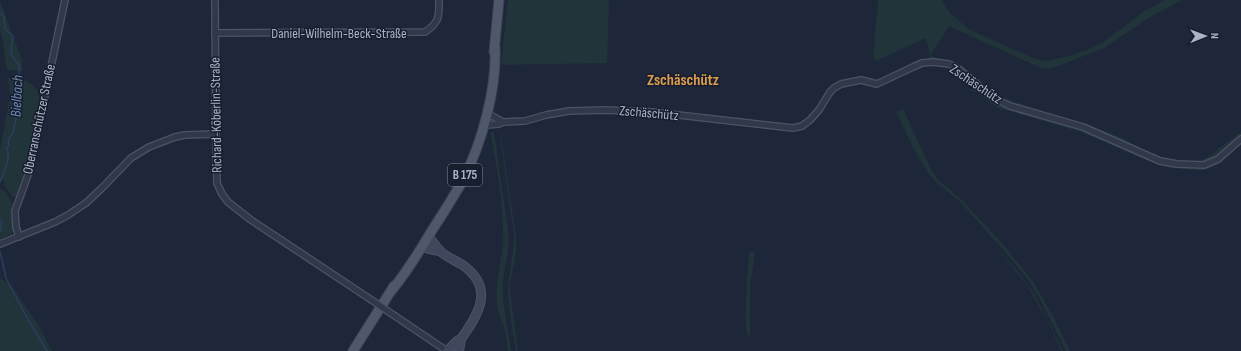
<svg xmlns="http://www.w3.org/2000/svg" width="1241" height="351" viewBox="0 0 1241 351" font-family="'Sofia Sans Condensed',sans-serif">
	<style>
		.green { fill: #20343a }
		.lines { fill: none; stroke-linecap: round; stroke-linejoin: round }
		.stream { stroke: #2d3d60; stroke-width: 1.5 }
		.street-casing { stroke: #4c5365; stroke-width: 8 }
		.secondary-casing { stroke: #4c5365; stroke-width: 10 }
		.primary-casing { stroke: #3b4253; stroke-width: 11 }
		.street { stroke: #31384a; stroke-width: 5.5 }
		.secondary { stroke: #3f475d; stroke-width: 8 }
		.primary { stroke: #4f576a; stroke-width: 9 }
		.street-bridge-casing { stroke: #4c5365; stroke-width: 8; stroke-linecap: butt }
		.street-bridge { stroke: #31384a; stroke-width: 5.5 }
		.labels { text-anchor: middle; dominant-baseline: central; stroke-width: 3; stroke-linejoin: round; paint-order: stroke }
		.shield { fill: #171e2e; stroke: #7f8699; stroke-width: 1 }
		.shield-label { font-size: 13px; font-weight: bold; fill: #abb3c7 }
		.street-label { font-size: 14px; fill: #abb3c7; stroke: #171e2e }
		.water-label { font-size: 15px; font-style: italic; fill: #7085b2; stroke: #171e2e }
		.quarter-label { font-size: 16px; font-weight: bold; fill: #de9e4e; stroke: #171e2e }
	</style>
	<rect width="100%" height="100%" fill="#1e2639"/>
	<g class="green">
		<polygon points="508,0 609,0 607,63 501,65"/>
		<polygon points="878,0 942,0 950,13 970,30 1033,58 1046,61 1073,55 1101,44 1143,12 1164,0 1182,0 1147,19 1104,48 1056,67 1045,69 1036,66 949,26 930,56 956,62 963,66 992,91 1001,97 1011,101 1084,123 1123,138 1152,155 1178,160 1197,161 1204,159 1214,153 1219,148 1241,132 1241,137 1211,161 1197,164 1160,159 1121,143 1011,104 1000,99 962,69 930,60 930,56 926,38 876,61 873,56"/>
		<polygon points="0,1 22,60 22,71 7,70 2,36 0,31"/>
		<path d="M8,78C26,79 38,82 40,102L26,167L16,197H13L4,185L5,182L0,180V149L10,96Z"/>
		<polygon points="974,85 998,103 1010,108 1083,129 1141,155 1205,166 1241,141 1241,145 1222,162 1214,167 1205,170 1196,170 1169,168 1150,162 1081,132 998,108 978,93 971,90"/>
		<polygon points="903,109 931,169 938,180 962,200 972,211 1001,242 1032,280 1053,316 1070,351 1066,351 1041,301 1029,281 1006,253 970,213 960,202 935,181 928,173 914,149 896,112"/>
		<path d="M494,132L509,237C509,253 504,268 503,283C502,305 508,329 511,351H508C507,344 506,337 505,330C502,321 497,313 497,304C496,294 497,285 498,276C499,266 502,256 503,246C504,209 498,170 490,133Z"/>
		<path d="M500,136H501L516,236V253L510,283V291L518,351H516C513,332 508,307 508,289C509,271 514,254 514,236Z"/>
		<polygon points="0,188 5,191 13,204 12,212 13,230 12,234 0,239"/>
		<polygon points="986,235 1020,274 1035,295 1063,351 1061,351 1047,320 1026,284"/>
		<polygon points="749,252 755,252 750,286 750,336 747,334 745,319"/>
		<polygon points="0,278 11,285 39,326 52,351 0,351"/>
	</g>
	<g class="lines">
		<g class="stream">
			<polyline points="0,13 4,17 5,29 13,36 11,49 12,56 19,65 19,82 17,92 18,109 13,133 8,140 9,145 7,148 8,154 8,161 0,182"/>
			<polyline points="0,220 2,223 0,231"/>
			<polyline points="0,251 6,278 26,316 47,351"/>
		</g>
		<g class="street-casing">
			<g id="street">
				<polyline points="215,0 216,134 217,183 222,194 228,202 251,220 367,297"/>
				<path d="M215,33L425,32C440,22 439,16 439,0"/>
				<polyline points="487,113 503,122"/>
				<polyline points="484,124 487,125 499,124 503,122 525,121 546,115 569,111 605,110 652,112 793,128 802,126 810,120 819,110 830,92 834,88 841,84 861,80 877,84 913,67 922,63 933,62 949,64 960,70 994,98 1010,106 1083,127 1160,161 1177,164 1204,165 1218,159 1241,139"/>
				<polyline points="19,237 16,227 15,211 29,172 65,0"/>
				<polyline points="0,244 55,222 68,215 86,203 102,188 131,158 149,147 175,137 185,135 216,134"/>
				<polyline points="395,316 447,351"/>
			</g>
		</g>
		<g class="secondary-casing">
			<g id="secondary">
				<path d="M428,237C433,241 436,247 440,251C446,257 457,261 464,266C495,289 478,315 461,339L457,341L447,351"/>
				<path d="M423,246C427,250 434,250 440,251"/>
				<polyline points="459,351 461,339"/>
			</g>
		</g>
		<g class="primary-casing">
			<g id="primary">
				<polyline points="494,52 499,0"/>
				<path d="M392,290C407,272 419,252 431,232C442,215 453,198 463,180C482,143 497,88 495,47"/>
				<polyline points="353,351 394,286"/>
			</g>
		</g>
		<use href="#street" class="street"/>
		<use href="#secondary" class="secondary"/>
		<use href="#primary" class="primary"/>
		<g class="street-bridge-casing">
			<polyline id="street-bridge" points="367,297 395,316"/>
		</g>
		<use href="#street-bridge" class="street-bridge"/>
	</g>
	<g class="labels">
		<rect class="shield" x="448" y="164" width="34" height="22" rx="3"/>
		<g class="shield-label">
			<text x="465" y="175">B 175</text>
		</g>
		<g class="street-label">
			<text x="339" y="33">Daniel-Wilhelm-Beck-Straße</text>
			<text transform="translate(976 84) rotate(34)">Zschäschütz</text>
			<text transform="translate(649 113) rotate(5)">Zschäschütz</text>
			<text transform="translate(216 115) rotate(-91)">Richard-Köberlin-Straße</text>
			<text transform="translate(39 119) rotate(-78)">Oberranschützer Straße</text>
		</g>
		<g class="water-label">
			<text transform="translate(17 96) rotate(-87)">Bielbach</text>
		</g>
		<g class="quarter-label">
			<text x="683" y="80">Zschäschütz</text>
		</g>
	</g>
	<g transform="translate(1205 36) rotate(89)" stroke="#171e2e" stroke-width="3" paint-order="stroke">
	<path d="M0-3L7 15L0 10L-7 15Z" fill="#abb3c7"/>
	<text y="-6" font-size="11" font-weight="bold" text-anchor="middle" fill="#abb3c7">N</text>
	</g>
</svg>
